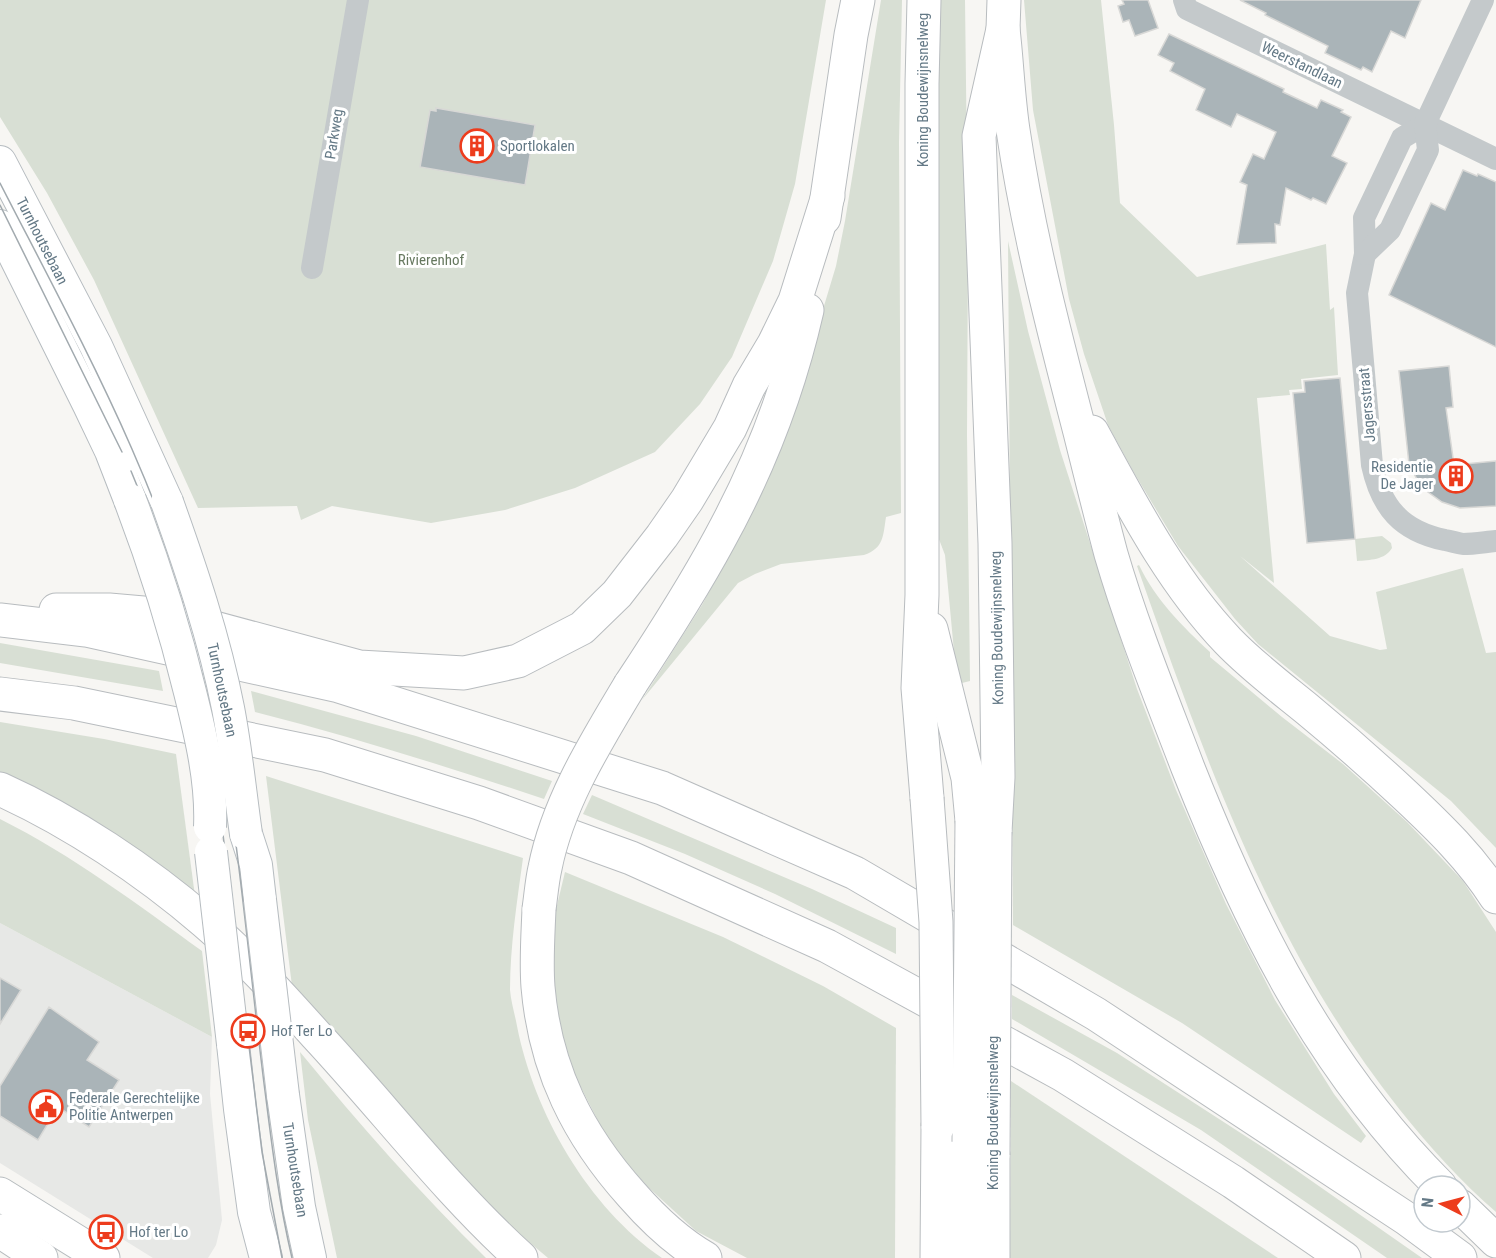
<svg xmlns="http://www.w3.org/2000/svg" width="1496" height="1258" viewBox="0 0 1496 1258" font-family="'Roboto Condensed',sans-serif">
	<style>
		.built { fill: #e7e8e6 }
		.green { fill: #d8dfd4 }
		.building { fill: #aab4b8; stroke: #d8d8d6; stroke-width: 1.5 }
		.lines { fill: none; stroke-linecap: round; stroke-linejoin: round }
		.secondary-casing { stroke: #b6bcc0; stroke-width: 34 }
		.primary-casing { stroke: #b7bcbf; stroke-width: 35 }
		.motorway-casing { stroke: #b8bcbf; stroke-width: 35 }
		.minor { stroke: #c4c9cb; stroke-width: 22 }
		.secondary { stroke: #fff; stroke-width: 32 }
		.primary { stroke: #fff; stroke-width: 33 }
		.motorway { stroke: #fff; stroke-width: 33 }
		.tram { stroke: #a2aaaf; stroke-width: 1.5 }
		.secondary-bridge-casing { stroke: #b6bcc0; stroke-width: 34; stroke-linecap: butt }
		.motorway-bridge-casing { stroke: #b8bcbf; stroke-width: 35; stroke-linecap: butt }
		.secondary-bridge { stroke: #fff; stroke-width: 32 }
		.motorway-bridge { stroke: #fff; stroke-width: 33 }
		.labels { text-anchor: middle; dominant-baseline: central; stroke-width: 6; stroke-linejoin: round; paint-order: stroke }
		.street-label { font-size: 15px; fill: #647986; stroke: #fff }
		.poi-label { font-size: 15px; fill: #647986; stroke: #fff; text-anchor: start }
		.park-label { font-size: 15px; fill: #66785f; stroke: #fff }
	</style>
	<rect width="100%" height="100%" fill="#f7f6f3"/>
	<polygon class="built" points="0,923 212,1037 210,1094 222,1220 216,1245 208,1258 153,1258 0,1163"/>
	<g class="green">
		<polygon points="0,0 826,0 795,184 773,261 732,357 700,404 655,452 575,488 505,510 431,523 332,506 301,520 297,506 198,508 94,280 47,193 0,117"/>
		<path d="M881,0H902L899,142L901,513L886,517C883,536 884,548 864,555L781,564L755,574L738,583L642,700L702,605L751,513L799,389L836,266L845,221Z"/>
		<polygon points="939,0 965,0 968,248 967,435 970,681 962,683 956,673 945,555 937,534"/>
		<polygon points="1024,0 1101,0 1114,125 1120,203 1197,277 1326,244 1330,310 1334,307 1338,375 1301,379 1302,389 1289,390 1290,395 1257,398 1274,583 1240,556 1330,636 1380,650 1387,649 1376,592 1463,568 1486,653 1496,652 1496,848 1451,801 1258,644 1235,619 1178,546 1133,471 1108,425 1084,354 1069,299 1033,110"/>
		<polygon points="1008,241 1028,331 1060,450 1137,689 1176,790 1226,904 1275,1000 1334,1094 1366,1136 1361,1143 1182,1023 1013,925"/>
		<path d="M1382,536L1391,543L1392,548C1385,560 1370,560 1357,561L1355,539Z"/>
		<path d="M1139,565C1155,599 1183,627 1210,652V657L1282,717L1343,764L1407,822L1463,881L1496,932V1212C1461,1182 1429,1146 1400,1110C1272,950 1204,756 1137,566Z"/>
		<polygon points="0,643 159,671 163,691 0,663"/>
		<path d="M251,691L416,736L552,781L544,799C448,767 353,737 255,712Z"/>
		<polygon points="0,722 104,739 176,754 195,896 0,775"/>
		<path d="M266,776L523,858C517,902 510,946 510,990C511,1002 515,1015 517,1026C534,1113 588,1207 662,1258H548L515,1230L480,1196L292,986Z"/>
		<polygon points="592,795 812,889 896,928 896,954 775,894 685,854 583,814"/>
		<path d="M0,819C72,855 137,904 202,951L212,1037L0,923Z"/>
		<polygon points="565,872 723,937 823,986 896,1028 895,1258 747,1258 696,1231 648,1187 611,1146 576,1078 561,1032 554,982 552,926"/>
		<polygon points="1012,995 1117,1053 1273,1154 1422,1258 1387,1258 1201,1130 1012,1019"/>
		<path d="M300,1052C359,1124 420,1193 486,1258H337L308,1120Z"/>
		<polygon points="1011,1081 1278,1258 1010,1258"/>
	</g>
	<g class="building">
		<polygon points="1122,0 1148,0 1158,28 1135,36 1129,20 1123,22 1118,6 1124,4"/>
		<polygon points="1240,0 1421,0 1405,38 1391,31 1372,72 1363,67 1361,70 1325,53 1328,46 1265,15 1266,13"/>
		<polygon points="1169,34 1284,89 1283,92 1317,108 1321,100 1343,110 1341,112 1351,117 1332,156 1347,163 1326,204 1313,198 1311,200 1286,188 1280,225 1275,224 1276,243 1237,244 1247,185 1240,182 1253,154 1264,159 1276,132 1237,114 1231,127 1196,110 1205,89 1170,71 1174,63 1158,55"/>
		<polygon points="436,108 535,125 525,185 420,167 430,110 436,111"/>
		<polygon points="1463,170 1477,176 1478,174 1496,182 1496,347 1389,295 1431,203 1445,210"/>
		<polygon points="1449,366 1453,407 1446,408 1454,465 1496,461 1496,506 1460,508 1442,502 1421,487 1409,464 1399,371"/>
		<polygon points="1340,378 1355,539 1307,543 1293,393 1305,392 1304,381"/>
		<polygon points="0,978 21,990 0,1024"/>
		<polygon points="49,1007 99,1042 87,1060 119,1080 89,1127 58,1107 38,1140 0,1116 0,1086"/>
	</g>
	<g class="lines">
		<g class="secondary-casing">
			<g id="secondary">
				<polyline points="0,162 96,346 167,502"/>
				<polyline points="0,226 89,405 111,451 130,500"/>
				<polyline points="246,834 256,865 260,900"/>
				<polyline points="233,1044 240,1109 254,1212 266,1258"/>
				<polyline points="283,1095 299,1207 310,1258"/>
			</g>
		</g>
		<g class="primary-casing">
			<g id="primary">
				<polyline points="0,1194 103,1258"/>
				<polyline points="0,1231 41,1258"/>
			</g>
		</g>
		<g class="motorway-casing">
			<g id="motorway">
				<polyline points="924,0 922,84 922,595 918,688 927,798"/>
				<path d="M1003,29C1007,63 1008,97 1013,130C1028,232 1054,332 1080,432C1090,472 1100,513 1111,554C1132,626 1161,697 1188,768C1250,924 1320,1066 1440,1186"/>
				<polyline points="824,218 851,35 858,0"/>
				<path d="M1092,432C1132,505 1170,580 1228,641C1252,666 1280,687 1307,709C1341,737 1374,766 1406,796C1439,827 1471,858 1496,897"/>
				<polyline points="56,610 109,610 166,615 359,667 464,673 518,661 582,628 617,594 662,536 687,500 730,428 749,386 774,344 795,301 828,196"/>
				<polyline points="0,620 86,630 339,686 662,788 764,833 855,873 1096,1014 1407,1219 1460,1258"/>
				<polyline points="931,629 968,778 972,821"/>
				<path d="M630,685C661,638 692,590 719,540C758,469 789,389 807,310"/>
				<polyline points="0,694 74,703 325,755 479,803 631,858 827,946 1063,1075 1233,1182 1344,1258"/>
				<path d="M0,789C71,821 146,871 205,922C245,956 281,996 316,1035C385,1109 446,1190 521,1258"/>
				<polyline points="995,832 998,777 995,543 979,136 1003,29 1004,0"/>
				<path d="M539,909C538,935 536,961 538,987C545,1069 578,1135 632,1195C653,1219 677,1242 705,1258"/>
				<polyline points="993,1155 993,1258"/>
				<polyline points="1460,1206 1496,1241"/>
				<polyline points="937,1258 938,1126"/>
				<polyline points="969,1258 969,1142"/>
			</g>
		</g>
		<g class="minor">
			<polyline points="1184,0 1187,9 1496,159"/>
			<path d="M1425,124L1402,138L1364,218L1365,254L1357,293L1372,465C1381,507 1401,531 1445,540C1451,541 1457,543 1463,544C1474,544 1485,542 1496,541"/>
			<polyline points="1365,254 1390,230 1428,150 1425,124 1483,0"/>
			<polyline points="312,268 358,0"/>
		</g>
		<use href="#secondary" class="secondary"/>
		<use href="#primary" class="primary"/>
		<use href="#motorway" class="motorway"/>
		<g class="tram">
			<path d="M0,183C80,339 169,498 207,671C237,809 247,951 265,1091C272,1147 279,1203 292,1258"/>
			<polyline points="0,205 122,452"/>
			<path d="M131,471C167,557 193,645 211,737L262,1152L282,1258"/>
		</g>
		<g class="secondary-bridge-casing">
			<g id="secondary-bridge">
				<path d="M130,500C154,563 174,626 190,692C201,736 212,782 210,827"/>
				<path d="M167,502C191,569 214,637 228,708C236,749 240,792 246,834"/>
				<polyline points="211,852 233,1044"/>
				<polyline points="260,900 283,1095"/>
			</g>
		</g>
		<g class="motorway-bridge-casing">
			<g id="motorway-bridge">
				<polyline points="927,798 936,922 938,1126"/>
				<path d="M539,909C541,895 542,881 545,868C558,802 596,742 630,685"/>
				<polyline points="969,1142 972,821"/>
				<polyline points="993,1155 995,832"/>
			</g>
		</g>
		<use href="#secondary-bridge" class="secondary-bridge"/>
		<use href="#motorway-bridge" class="motorway-bridge"/>
	</g>
	<defs>
		<g id="building-ring" transform="scale(1.725)"><circle r="9.5" fill="#fff" stroke="#ed3c1d" stroke-width="1.5"/><path d="M-4-6H4V6H1V3H-1V6H-4ZM-2.5-4.3h1.7v1.8h-1.7ZM.8-4.3h1.7v1.8H.8ZM-2.5-1h1.7V.8h-1.7ZM.8-1h1.7V.8H.8Z" fill="#ed3c1d"/></g>
		<g id="bus-ring" transform="scale(1.725)"><circle r="9.5" fill="#fff" stroke="#ed3c1d" stroke-width="1.5"/><path d="M-5-6H5V4H4V6H2V4H-2V6H-4V4H-5ZM-3.5-4V0h7V-4ZM-3.5 1.2v1.5H-2V1.2ZM2 1.2v1.5H3.5V1.2Z" fill="#ed3c1d"/></g>
		<g id="civic-ring" transform="scale(1.725)"><circle r="9.5" fill="#fff" stroke="#ed3c1d" stroke-width="1.5"/><path d="M-.6-6.5H3V-4.5H.6V-3L4-1V1h2V6H-6V1h2V-1L-.6-3ZM-1.2 2.5V6h2.4V2.5Z" fill="#ed3c1d"/></g>
	</defs>
	<g fill-rule="evenodd">
		<use href="#building-ring" x="477" y="146"/>
		<use href="#building-ring" x="1456" y="476"/>
		<use href="#bus-ring" x="248" y="1031"/>
		<use href="#civic-ring" x="46" y="1107"/>
		<use href="#bus-ring" x="106" y="1232"/>
	</g>
	<g class="labels">
		<g class="street-label">
			<text transform="translate(1302 65) rotate(26)">Weerstandlaan</text>
			<text transform="translate(923 90) rotate(-90)">Koning Boudewijnsnelweg</text>
			<text transform="translate(334 134) rotate(-81)">Parkweg</text>
			<text transform="translate(42 241) rotate(63)">Turnhoutsebaan</text>
			<text transform="translate(1367 405) rotate(-95)">Jagersstraat</text>
			<text transform="translate(997 628) rotate(-91)">Koning Boudewijnsnelweg</text>
			<text transform="translate(222 690) rotate(78)">Turnhoutsebaan</text>
			<text transform="translate(993 1113) rotate(-90)">Koning Boudewijnsnelweg</text>
			<text transform="translate(295 1170) rotate(81)">Turnhoutsebaan</text>
		</g>
		<g class="poi-label">
			<text x="500" y="146">Sportlokalen</text>
			<text x="1433" y="467" text-anchor="end">Residentie<tspan x="1433" dy="17">De Jager</tspan></text>
			<text x="271" y="1031">Hof Ter Lo</text>
			<text x="69" y="1098">Federale Gerechtelijke<tspan x="69" dy="17">Politie Antwerpen</tspan></text>
			<text x="129" y="1232">Hof ter Lo</text>
		</g>
		<g class="park-label">
			<text x="431" y="260">Rivierenhof</text>
		</g>
	</g>
	<g transform="translate(1442 1204) rotate(276)"><circle r="28" fill="#ffffff" stroke="#c1c9cf" stroke-width="1.5"/>
	<path d="M0-4.5L10 22L0 15L-10 22Z" fill="#ed3c1d"/>
	<text y="-9" font-size="16" font-weight="bold" text-anchor="middle" fill="#647986">N</text>
	</g>
</svg>
